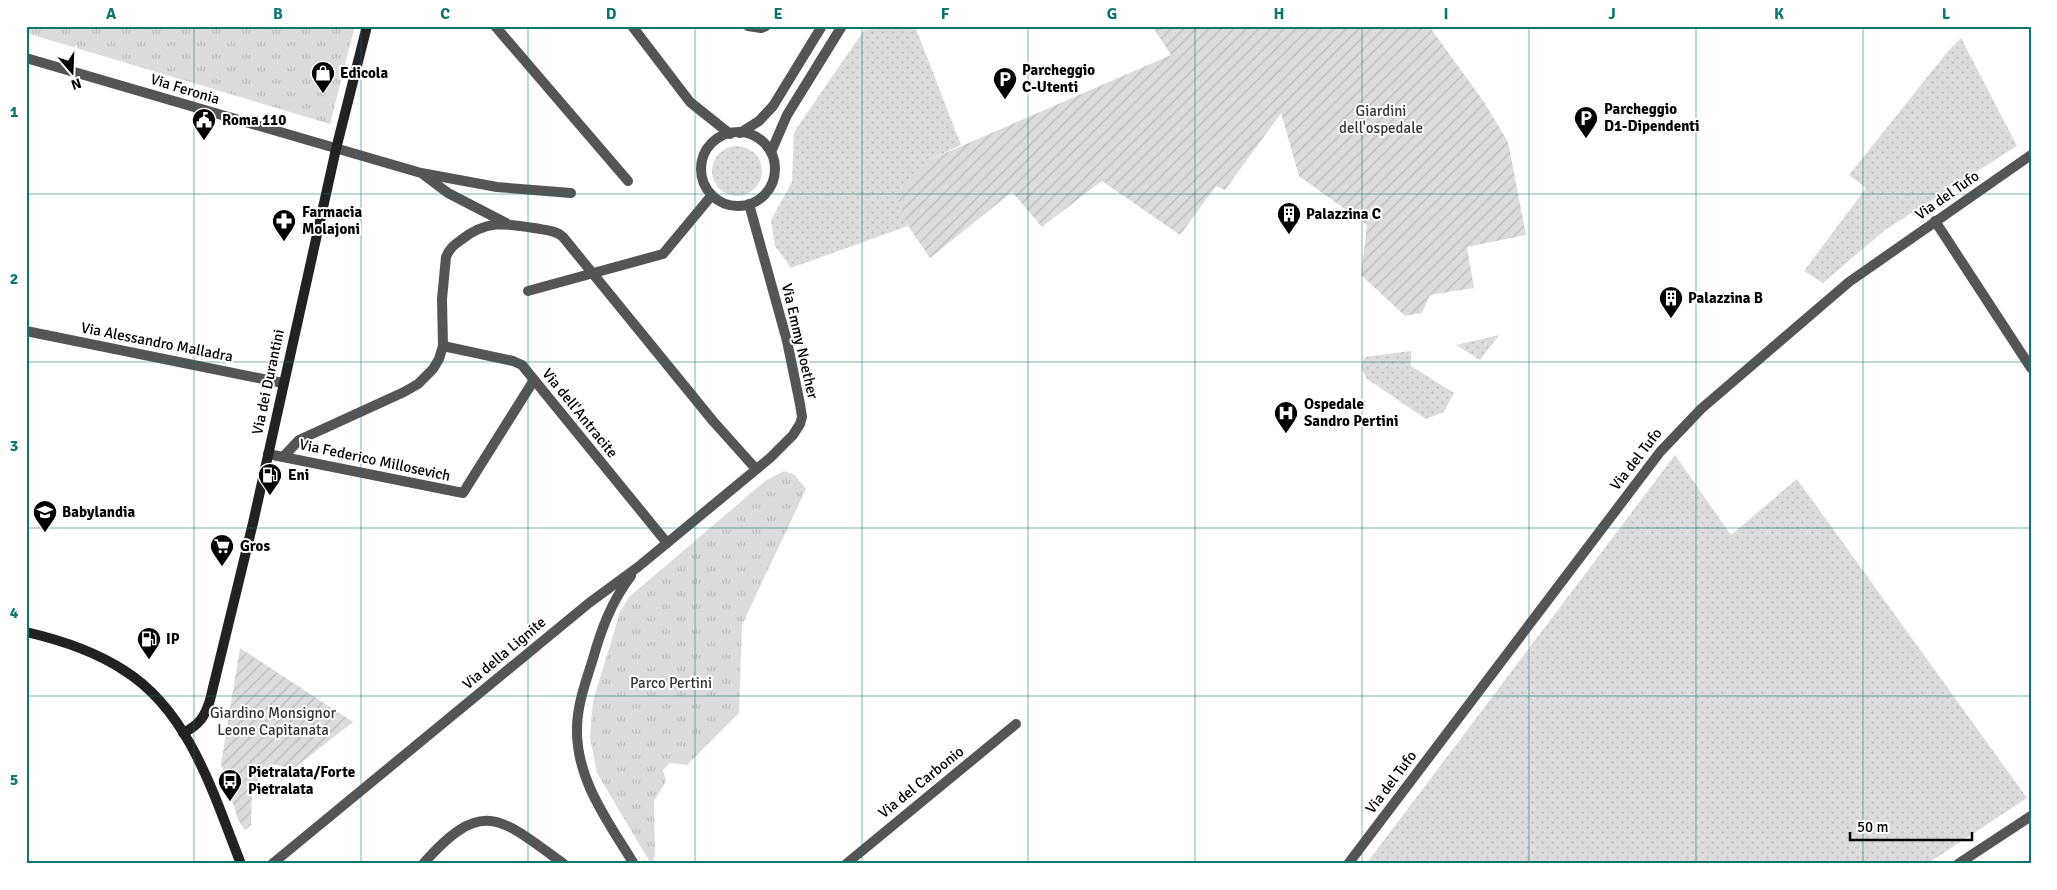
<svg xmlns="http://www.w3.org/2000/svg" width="2057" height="890" viewBox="0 0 2057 890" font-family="Signika,sans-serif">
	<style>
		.grass { fill: url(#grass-dots) }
		.park { fill: url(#park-tufts) }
		.garden { fill: url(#garden-furrows) }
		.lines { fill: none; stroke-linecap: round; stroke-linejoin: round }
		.street { stroke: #555; stroke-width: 10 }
		.secondary { stroke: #222; stroke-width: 10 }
		.grid { fill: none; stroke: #0f766e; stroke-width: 1; stroke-opacity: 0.55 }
		.labels { text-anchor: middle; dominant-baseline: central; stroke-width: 4; stroke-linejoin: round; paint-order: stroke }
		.poi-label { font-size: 15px; font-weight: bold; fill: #000; stroke: #fff; text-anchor: start }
		.street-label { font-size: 15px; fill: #000; stroke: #fff }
		.park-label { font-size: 15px; fill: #333; stroke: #fff }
		.neatline { fill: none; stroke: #0f766e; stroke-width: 2 }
		.grid-label { font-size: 16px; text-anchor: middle; font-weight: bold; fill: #0f766e }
	</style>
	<defs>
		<pattern id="grass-dots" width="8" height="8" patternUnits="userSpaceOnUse" patternTransform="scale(1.25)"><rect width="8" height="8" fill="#dcdcdc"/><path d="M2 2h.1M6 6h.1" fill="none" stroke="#bbb" stroke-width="1.8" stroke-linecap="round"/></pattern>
		<pattern id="park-tufts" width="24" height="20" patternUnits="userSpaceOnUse" patternTransform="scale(1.25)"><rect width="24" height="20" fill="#dcdcdc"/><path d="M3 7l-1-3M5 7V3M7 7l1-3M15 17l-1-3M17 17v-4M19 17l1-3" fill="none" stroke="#bbb"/></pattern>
		<pattern id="garden-furrows" width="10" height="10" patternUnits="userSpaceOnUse" patternTransform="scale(1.25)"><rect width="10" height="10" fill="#dcdcdc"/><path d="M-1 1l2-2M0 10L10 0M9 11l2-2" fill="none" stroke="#bbb"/></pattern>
	</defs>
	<rect width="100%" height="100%" fill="#fff"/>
	<g class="grass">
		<polygon points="867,26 915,26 961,145 927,161 898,202 908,226 791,268 775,246 771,220 792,182 794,132"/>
		<polygon points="1961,38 2017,146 1885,230 1823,283 1804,271 1866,188 1849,175 1948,51"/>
		<circle cx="737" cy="171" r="25"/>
		<polygon points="1499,335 1480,360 1456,345"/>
		<polygon points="1411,351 1411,366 1454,393 1444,412 1426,419 1367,379 1361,367 1365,357"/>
		<polygon points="1675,455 1731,535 1797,479 2027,798 1927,864 1366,864"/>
	</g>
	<g class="park">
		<polygon points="26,26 355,26 330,124 26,33"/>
		<polygon points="784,471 795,475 806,489 742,625 739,713 687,765 670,763 663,770 666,781 654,801 655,852 653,864 651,864 597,773 590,737 593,701 620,612 629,597 765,481"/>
	</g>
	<g class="garden">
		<polygon points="1152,26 1429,26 1484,102 1508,142 1526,235 1467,247 1474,288 1430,295 1422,313 1405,316 1361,275 1367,225 1299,176 1281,113 1225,190 1216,186 1180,235 1102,181 1042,227 1012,192 930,258 908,226 898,202 906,187 927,161 1171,55"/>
		<polygon points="240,648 353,722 293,769 272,764 259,778 252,789 251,825 245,830 238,820 221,764"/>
	</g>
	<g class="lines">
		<g class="street">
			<polyline points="495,26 628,181"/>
			<polyline points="632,26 690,102 730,134"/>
			<polyline points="748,26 761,28 766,26"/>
			<polyline points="26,58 421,173 497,187 571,193"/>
			<circle cx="738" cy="169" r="37"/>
			<polyline points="740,133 759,121 773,106 822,26"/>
			<polyline points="771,152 787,115 842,26"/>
			<polyline points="424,175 448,193 506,223"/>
			<polyline points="1935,221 2031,368"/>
			<polyline points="528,291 663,254 712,195"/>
			<polyline points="26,331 283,383"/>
			<polyline points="443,346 513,361 522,365 667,543"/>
			<polyline points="268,454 463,493 534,380"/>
			<path d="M284,456L299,440L404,392L418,384L433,369L439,359L443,346L442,299L446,257C449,249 454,245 461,240C486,220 504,223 534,228C544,230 556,230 563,237L713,421L756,469"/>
			<path d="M631,576C611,602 601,630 592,662C585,684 577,706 577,729C576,780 609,823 634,864"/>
			<polyline points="272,864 589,603 638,567 770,458 793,435 800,424 802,417 800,404 787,341 749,204"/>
			<path d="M423,864C483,796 500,818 564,864"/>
			<polyline points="846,864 1016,724"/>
			<polyline points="1348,864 1660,452 1701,409 1849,282 2031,155"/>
			<polyline points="1958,864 2031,816"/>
		</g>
		<g class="secondary">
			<path d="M26,632C61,640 95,651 125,671C190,712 214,796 241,864"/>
			<path d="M183,733C199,725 205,717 210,700L253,523L336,149L367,26"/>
		</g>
	</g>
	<path class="grid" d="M194,26V864M361,26V864M528,26V864M695,26V864M862,26V864M1028,26V864M1195,26V864M1362,26V864M1529,26V864M1696,26V864M1863,26V864M26,194H2031M26,362H2031M26,528H2031M26,696H2031"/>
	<defs>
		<g id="shop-pin" transform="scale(1.25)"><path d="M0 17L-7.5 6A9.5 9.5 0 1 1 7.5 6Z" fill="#000" stroke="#fff"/><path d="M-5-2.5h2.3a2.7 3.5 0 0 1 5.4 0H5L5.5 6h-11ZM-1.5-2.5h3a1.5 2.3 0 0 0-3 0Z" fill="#fff"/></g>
		<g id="parking-pin" transform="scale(1.25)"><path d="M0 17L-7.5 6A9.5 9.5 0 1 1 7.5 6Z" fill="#000" stroke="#fff"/><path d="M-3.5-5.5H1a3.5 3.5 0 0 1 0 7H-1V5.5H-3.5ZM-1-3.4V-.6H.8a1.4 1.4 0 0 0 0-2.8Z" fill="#fff"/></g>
		<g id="civic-pin" transform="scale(1.25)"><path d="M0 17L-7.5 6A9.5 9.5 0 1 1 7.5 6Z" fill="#000" stroke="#fff"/><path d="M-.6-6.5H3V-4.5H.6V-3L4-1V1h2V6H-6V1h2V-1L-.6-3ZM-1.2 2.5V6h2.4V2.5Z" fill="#fff"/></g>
		<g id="building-pin" transform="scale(1.25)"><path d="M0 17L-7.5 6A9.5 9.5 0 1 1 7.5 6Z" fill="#000" stroke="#fff"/><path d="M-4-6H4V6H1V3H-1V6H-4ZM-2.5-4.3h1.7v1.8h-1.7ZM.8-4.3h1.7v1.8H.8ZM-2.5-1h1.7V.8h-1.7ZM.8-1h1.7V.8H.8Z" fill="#fff"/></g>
		<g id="pharmacy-pin" transform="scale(1.25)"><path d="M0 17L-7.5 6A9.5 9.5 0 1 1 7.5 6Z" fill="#000" stroke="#fff"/><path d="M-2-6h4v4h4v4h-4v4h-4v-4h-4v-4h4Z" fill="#fff"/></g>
		<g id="hospital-pin" transform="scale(1.25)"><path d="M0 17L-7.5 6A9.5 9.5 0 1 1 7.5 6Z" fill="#000" stroke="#fff"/><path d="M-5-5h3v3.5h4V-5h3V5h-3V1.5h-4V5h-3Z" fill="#fff"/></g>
		<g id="fuel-pin" transform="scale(1.25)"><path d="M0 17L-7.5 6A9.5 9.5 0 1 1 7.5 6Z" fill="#000" stroke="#fff"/><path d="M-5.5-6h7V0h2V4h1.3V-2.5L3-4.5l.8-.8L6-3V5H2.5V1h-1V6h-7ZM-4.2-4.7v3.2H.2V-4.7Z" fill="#fff"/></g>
		<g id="school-pin" transform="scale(1.25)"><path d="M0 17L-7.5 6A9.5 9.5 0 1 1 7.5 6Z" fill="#000" stroke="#fff"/><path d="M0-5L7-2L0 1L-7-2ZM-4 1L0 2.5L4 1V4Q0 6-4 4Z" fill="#fff"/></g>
		<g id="supermarket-pin" transform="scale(1.25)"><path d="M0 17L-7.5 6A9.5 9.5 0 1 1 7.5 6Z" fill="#000" stroke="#fff"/><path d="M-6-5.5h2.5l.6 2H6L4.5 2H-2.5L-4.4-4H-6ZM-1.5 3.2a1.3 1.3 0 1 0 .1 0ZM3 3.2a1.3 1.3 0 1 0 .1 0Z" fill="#fff"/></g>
		<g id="bus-pin" transform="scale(1.25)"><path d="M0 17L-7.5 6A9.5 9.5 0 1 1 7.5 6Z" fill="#000" stroke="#fff"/><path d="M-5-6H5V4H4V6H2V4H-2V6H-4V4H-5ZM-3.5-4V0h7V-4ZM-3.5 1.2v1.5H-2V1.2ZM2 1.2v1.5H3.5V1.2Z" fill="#fff"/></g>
	</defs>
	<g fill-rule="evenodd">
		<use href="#shop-pin" x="323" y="73"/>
		<use href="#parking-pin" x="1005" y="79"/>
		<use href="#parking-pin" x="1586" y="118"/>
		<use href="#civic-pin" x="204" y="120"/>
		<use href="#building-pin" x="1289" y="214"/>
		<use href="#pharmacy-pin" x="284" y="221"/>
		<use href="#building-pin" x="1671" y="298"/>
		<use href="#hospital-pin" x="1286" y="413"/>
		<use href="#fuel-pin" x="270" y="475"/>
		<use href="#school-pin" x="45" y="512"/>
		<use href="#supermarket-pin" x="222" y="546"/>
		<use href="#fuel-pin" x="149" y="639"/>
		<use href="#bus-pin" x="230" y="781"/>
	</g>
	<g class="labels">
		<g class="poi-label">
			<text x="1022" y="70">Parcheggio<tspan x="1022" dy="17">C-Utenti</tspan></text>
			<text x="340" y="73">Edicola</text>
			<text x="1604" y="109">Parcheggio<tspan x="1604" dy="17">D1-Dipendenti</tspan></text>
			<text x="222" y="120">Roma 110</text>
			<text x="302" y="212">Farmacia<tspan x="302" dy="17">Molajoni</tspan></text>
			<text x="1306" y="214">Palazzina C</text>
			<text x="1688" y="298">Palazzina B</text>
			<text x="1304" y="404">Ospedale<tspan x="1304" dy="17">Sandro Pertini</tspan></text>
			<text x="288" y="475">Eni</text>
			<text x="62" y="512">Babylandia</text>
			<text x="240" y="546">Gros</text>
			<text x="166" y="639">IP</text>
			<text x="248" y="772">Pietralata/Forte<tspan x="248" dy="17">Pietralata</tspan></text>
		</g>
		<g class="street-label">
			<text transform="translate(185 89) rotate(17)">Via Feronia</text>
			<text transform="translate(1947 195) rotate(-35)">Via del Tufo</text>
			<text transform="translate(800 341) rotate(77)">Via Emmy Noether</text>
			<text transform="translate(157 342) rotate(11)">Via Alessandro Malladra</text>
			<text transform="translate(268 382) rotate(-78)">Via dei Durantini</text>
			<text transform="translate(580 413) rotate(51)">Via dell'Antracite</text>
			<text transform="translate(1636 459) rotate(-52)">Via del Tufo</text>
			<text transform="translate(375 460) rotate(12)">Via Federico Millosevich</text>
			<text transform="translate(504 653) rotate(-40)">Via della Lignite</text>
			<text transform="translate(921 782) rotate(-39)">Via del Carbonio</text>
			<text transform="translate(1391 782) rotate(-53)">Via del Tufo</text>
		</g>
		<g class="park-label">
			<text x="1381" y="111">Giardini<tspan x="1381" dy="17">dell'ospedale</tspan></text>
			<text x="671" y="683">Parco Pertini</text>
			<text x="273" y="713">Giardino Monsignor<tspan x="273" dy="17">Leone Capitanata</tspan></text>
		</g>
	</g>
	<rect width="2057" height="890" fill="none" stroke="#ffffff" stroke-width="55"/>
	<g transform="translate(72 72) rotate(161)" stroke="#ffffff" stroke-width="4" paint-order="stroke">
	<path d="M0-4L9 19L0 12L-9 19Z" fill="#000000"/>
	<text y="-8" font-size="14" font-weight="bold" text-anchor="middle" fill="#000000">N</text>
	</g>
	<path d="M1850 832v8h122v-8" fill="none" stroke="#000000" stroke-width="2.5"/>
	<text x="1857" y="832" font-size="15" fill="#000000" stroke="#ffffff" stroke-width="4" paint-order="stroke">50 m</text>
	<rect x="28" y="28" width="2002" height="834" class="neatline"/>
	<g class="grid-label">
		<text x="111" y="19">A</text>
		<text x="278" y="19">B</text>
		<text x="445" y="19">C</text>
		<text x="611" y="19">D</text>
		<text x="778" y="19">E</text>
		<text x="945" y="19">F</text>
		<text x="1112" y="19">G</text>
		<text x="1279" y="19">H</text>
		<text x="1446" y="19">I</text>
		<text x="1612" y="19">J</text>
		<text x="1779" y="19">K</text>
		<text x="1946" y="19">L</text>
		<text x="14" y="117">1</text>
		<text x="14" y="284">2</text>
		<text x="14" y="451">3</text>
		<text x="14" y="618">4</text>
		<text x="14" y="785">5</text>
	</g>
</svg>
